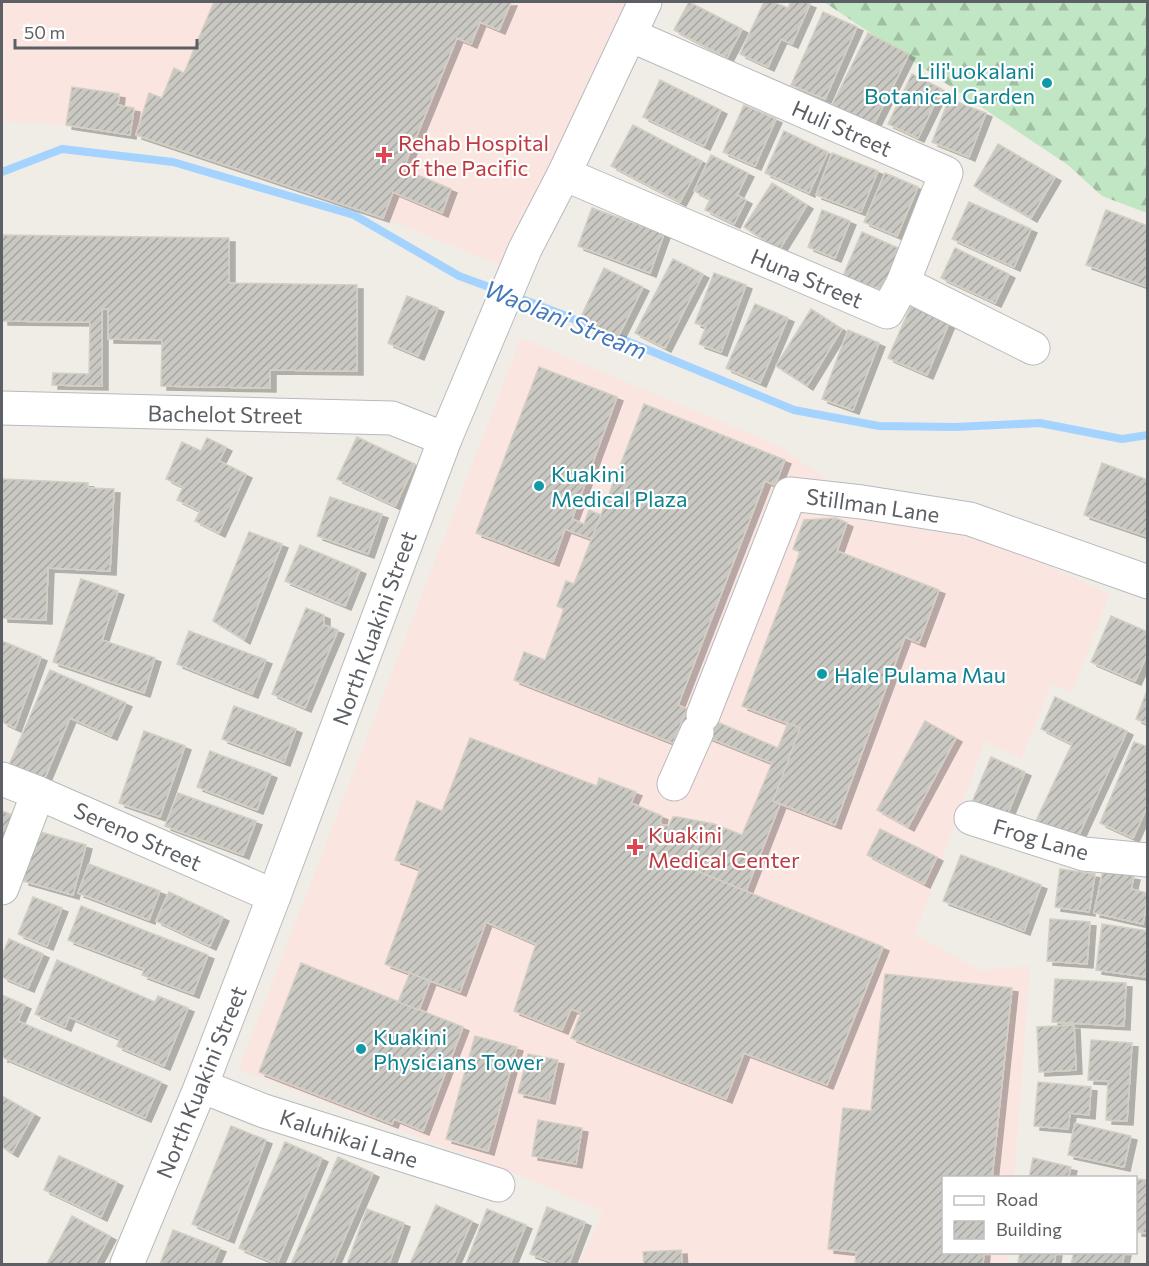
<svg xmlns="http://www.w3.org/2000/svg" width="1149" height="1266" viewBox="0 0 1149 1266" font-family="Commissioner,sans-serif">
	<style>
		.medical { fill: #fbe5e1 }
		.forest { fill: url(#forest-firs) }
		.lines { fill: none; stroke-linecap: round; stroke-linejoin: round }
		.stream { stroke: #a4d3ff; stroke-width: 8 }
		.building { fill: url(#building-hatch); stroke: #d4cfc3; stroke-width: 1.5; filter: url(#shadow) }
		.minor-casing { stroke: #b7babe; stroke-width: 35 }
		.minor { stroke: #fff; stroke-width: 33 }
		.culture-dot { fill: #0f9aa8; stroke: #fff; stroke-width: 2 }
		.health-dot { fill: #e0444e; stroke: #fff; stroke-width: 2 }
		.labels { text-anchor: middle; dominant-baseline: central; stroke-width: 4.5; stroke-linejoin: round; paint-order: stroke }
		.culture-label { font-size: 22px; fill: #0d838f; stroke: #fff; text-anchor: start }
		.street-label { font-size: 22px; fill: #5c6065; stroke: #fff }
		.health-label { font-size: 22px; fill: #be3a42; stroke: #fff; text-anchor: start }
		.water-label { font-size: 24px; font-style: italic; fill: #4378bb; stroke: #fff }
	</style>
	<defs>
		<pattern id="forest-firs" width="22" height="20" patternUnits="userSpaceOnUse" patternTransform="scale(1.5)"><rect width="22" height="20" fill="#c1e6c3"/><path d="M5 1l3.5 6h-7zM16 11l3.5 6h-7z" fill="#a0bea2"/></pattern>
		<pattern id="building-hatch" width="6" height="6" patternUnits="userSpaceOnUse" patternTransform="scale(1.5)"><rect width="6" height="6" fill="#cac8c2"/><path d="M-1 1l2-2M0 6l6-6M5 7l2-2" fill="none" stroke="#a7a6a1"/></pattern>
		<filter id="shadow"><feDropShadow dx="6" dy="4" stdDeviation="0" flood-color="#0004"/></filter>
	</defs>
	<rect width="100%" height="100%" fill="#efede5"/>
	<g class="medical">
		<polygon points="2,2 645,2 515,271 383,218 136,135 66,125 2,121"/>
		<polygon points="521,338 779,446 886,520 988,538 1110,594 1072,692 1052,684 1021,759 985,741 915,934 978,970 1030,966 1014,1177 944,1178 944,1252 1008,1253 1008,1264 579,1264 603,1212 532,1180 239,1069"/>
	</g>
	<polygon class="forest" points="824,2 1147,2 1147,213 1102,196 1068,165"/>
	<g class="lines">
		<g class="stream">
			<polyline points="2,172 62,149 173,162 354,215 459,276 500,291"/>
			<polyline points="514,296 561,314 794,410 879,426 955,427 1040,423 1122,439 1148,435"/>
		</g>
	</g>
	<g class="building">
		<polygon points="214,2 511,2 499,30 480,22 471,44 457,38 403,169 451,189 442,213 393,192 383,218 136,135 149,93 162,98 174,68 184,73"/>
		<polygon points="689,2 742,29 727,58 674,30"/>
		<polygon points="764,2 773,2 788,8 791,2 805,2 810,4 792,44 781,39 768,67 740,54"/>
		<polygon points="823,12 857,27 825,99 791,85"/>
		<polygon points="868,33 909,54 871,130 830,109"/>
		<polygon points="912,74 942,89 918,138 888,124"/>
		<polygon points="660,80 721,110 704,146 643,117"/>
		<polygon points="72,87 119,94 118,105 134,108 130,135 66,125"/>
		<polygon points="949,99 986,113 969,157 932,142"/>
		<polygon points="744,105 776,119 755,166 723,152"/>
		<polygon points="633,125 702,161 680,202 611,166"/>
		<polygon points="784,131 828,152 809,193 765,173"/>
		<polygon points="998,144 1055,177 1031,218 974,186"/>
		<polygon points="832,153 878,171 861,212 816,195"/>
		<polygon points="711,155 748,173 737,195 746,200 734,224 705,210 710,199 694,191"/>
		<polygon points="885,173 918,187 897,236 864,222"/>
		<polygon points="772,183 807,205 779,250 744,227"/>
		<polygon points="969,202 1031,229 1014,267 952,239"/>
		<polygon points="592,208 664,234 650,273 578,246"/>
		<polygon points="822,210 850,221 835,258 808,247"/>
		<polygon points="1106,210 1148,226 1148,287 1086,265"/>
		<polygon points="862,232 907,252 889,293 875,287 873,292 842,278"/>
		<polygon points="2,235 229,238 229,283 357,285 357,371 270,370 270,388 161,386 162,340 108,339 108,309 102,309 102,386 52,385 53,373 89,374 90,322 2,321"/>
		<polygon points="955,248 1009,274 995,303 941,278"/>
		<polygon points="673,259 703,274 665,348 635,333"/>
		<polygon points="604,268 643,287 618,337 580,319"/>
		<polygon points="714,273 746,285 721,352 699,344 706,327 695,323"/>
		<polygon points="407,296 438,308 418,356 388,343"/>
		<polygon points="755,304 788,318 760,383 726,368"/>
		<polygon points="911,306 949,323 927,375 888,358"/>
		<polygon points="811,309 842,329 807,386 776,366"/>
		<polygon points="848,330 879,343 853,410 822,399"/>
		<polygon points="539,367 617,397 572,519 584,524 589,510 601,515 592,539 565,529 553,562 476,533"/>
		<polygon points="644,404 785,460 775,485 765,481 678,705 687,709 673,743 514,680 524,652 545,660 564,609 557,606 566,581 574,584"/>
		<polygon points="357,437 415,464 395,506 337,479"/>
		<polygon points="207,438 226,447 219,461 246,474 219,533 195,521 200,511 177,500 183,487 166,479 182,442 201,451"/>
		<polygon points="1102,463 1148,480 1148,537 1084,515"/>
		<polygon points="2,479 88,483 88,488 114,489 110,571 48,568 46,620 2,618"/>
		<polygon points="330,497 382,514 368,554 317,536"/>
		<polygon points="836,518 847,523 837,551 939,590 919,643 905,637 835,825 773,801 800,728 742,706 800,552 793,549 804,520"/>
		<polygon points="249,532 282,544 244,640 213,621"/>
		<polygon points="300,545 360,570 345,606 285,581"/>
		<polygon points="81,579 118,591 102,640 155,658 144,693 53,662"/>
		<polygon points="306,608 324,615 324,625 338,630 305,708 272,694"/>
		<polygon points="1111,616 1148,632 1148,653 1135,681 1091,662"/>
		<polygon points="189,631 266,660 252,694 177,664"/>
		<polygon points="2,641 41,657 15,728 2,722"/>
		<polygon points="50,670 126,703 111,736 70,718 44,780 9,765"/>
		<polygon points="1148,688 1148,724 1136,719"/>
		<polygon points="1055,697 1127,731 1076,841 1036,821 1072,744 1041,729"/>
		<polygon points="234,706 296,729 284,762 222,739"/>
		<polygon points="687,709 778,748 788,723 800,728 773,801 780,804 746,891 655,854 673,817 678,817 714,824 742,835 772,763 680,726"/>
		<polygon points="925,721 956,738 908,827 877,810"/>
		<polygon points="144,731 185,746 160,817 119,803"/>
		<polygon points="470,738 597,786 599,778 636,792 631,803 662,816 660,824 669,826 655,854 883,947 827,1085 744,1053 726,1099 571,1038 581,1013 571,1009 562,1030 514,1011 536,944 486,922 460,992 385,964 420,869 395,860 417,801 442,811"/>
		<polygon points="1134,742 1148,747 1148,805 1133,838 1100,823"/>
		<polygon points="210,751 271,774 257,810 197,787"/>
		<polygon points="991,757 1025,772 1004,822 970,807"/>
		<polygon points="178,793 256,821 243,855 165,826"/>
		<polygon points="2,811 18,817 2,850"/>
		<polygon points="880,829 937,857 924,884 867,855"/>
		<polygon points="37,831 86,845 73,895 23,881"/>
		<polygon points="961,855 1041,885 1024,931 943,901"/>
		<polygon points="89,864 160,891 149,920 78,893"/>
		<polygon points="1060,869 1095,874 1089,912 1055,907"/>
		<polygon points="1103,870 1134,876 1131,889 1148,893 1143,924 1094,913"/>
		<polygon points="169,892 223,917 210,946 156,921"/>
		<polygon points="33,897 62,908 47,946 18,934"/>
		<polygon points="81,906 208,955 193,994 142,975 144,969 68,940"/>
		<polygon points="1050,919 1090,922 1087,964 1047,961"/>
		<polygon points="1102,924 1148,931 1146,977 1096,970"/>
		<polygon points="9,939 43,954 28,988 2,977 2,955"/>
		<polygon points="57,960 155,1002 158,996 188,1008 164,1066 117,1046 120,1039 69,1017 65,1027 35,1014"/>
		<polygon points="301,963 463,1027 423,1131 394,1119 392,1124 259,1072"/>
		<polygon points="410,973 430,981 419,1010 398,1002"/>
		<polygon points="885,974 1012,988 992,1178 944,1178 944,1252 984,1252 983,1264 855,1264 856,1252 828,1249 843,1108 871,1111"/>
		<polygon points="1055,979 1126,983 1124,1026 1052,1022"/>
		<polygon points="2,995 25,1005 18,1021 161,1082 145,1118 2,1057 2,1059"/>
		<polygon points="1074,1025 1076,1070 1039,1072 1037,1027"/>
		<polygon points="475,1036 517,1047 488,1151 446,1139"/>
		<polygon points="1091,1040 1132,1043 1127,1121 1106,1120 1108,1081 1088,1080"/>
		<polygon points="528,1054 558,1060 549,1100 518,1093"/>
		<polygon points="1038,1082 1091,1087 1089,1115 1070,1113 1068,1129 1034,1126"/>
		<polygon points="2,1096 34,1114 12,1153 2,1147"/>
		<polygon points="538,1120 582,1128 576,1164 532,1156"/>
		<polygon points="1075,1123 1131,1136 1124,1167 1068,1155"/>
		<polygon points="231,1126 266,1140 228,1239 192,1224"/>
		<polygon points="285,1142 322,1158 277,1264 239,1248"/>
		<polygon points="59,1156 117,1182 101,1217 44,1190"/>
		<polygon points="338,1157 373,1173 333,1264 291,1264"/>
		<polygon points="1033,1158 1071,1167 1068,1178 1029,1178"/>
		<polygon points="1136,1179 1148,1180 1148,1233 1136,1232"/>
		<polygon points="436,1205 472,1221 453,1264 410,1264"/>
		<polygon points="547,1207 585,1222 569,1264 558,1264 530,1254"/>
		<polygon points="367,1209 404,1223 389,1264 347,1264"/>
		<polygon points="487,1209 526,1225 510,1264 466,1264"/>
		<polygon points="72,1216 110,1236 95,1264 47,1264"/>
		<polygon points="173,1230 220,1248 213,1264 160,1264"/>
		<polygon points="681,1250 682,1264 644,1264 643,1252"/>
		<polygon points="1020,1252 1056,1252 1054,1264 1026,1264 1018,1263"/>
		<polygon points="1074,1252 1125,1252 1122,1264 1071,1264"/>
	</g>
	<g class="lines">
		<g class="minor-casing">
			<g id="minor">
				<polyline points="564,174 887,312 903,283 946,173 630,35"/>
				<polyline points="903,283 1033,348"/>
				<polyline points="2,408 392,418 445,439"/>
				<polyline points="703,715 790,494 862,502 970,519 1148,582"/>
				<polyline points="2,779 38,793 274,896"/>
				<polyline points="674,784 697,732"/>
				<polyline points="971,818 1084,854 1148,860"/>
				<polyline points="2,888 38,793"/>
				<polyline points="201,1086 264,1111 498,1185"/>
				<polyline points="127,1264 201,1086 274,896 445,439 525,249 564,174 645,2"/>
			</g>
		</g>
		<use href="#minor" class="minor"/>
	</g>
	<g class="culture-dot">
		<circle cx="1047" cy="83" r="6"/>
		<circle cx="539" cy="486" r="6"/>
		<circle cx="822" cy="674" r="6"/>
		<circle cx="361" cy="1049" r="6"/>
	</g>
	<g class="health-dot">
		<path d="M381 146h6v6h6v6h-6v6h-6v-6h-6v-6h6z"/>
		<path d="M632 838h6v6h6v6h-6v6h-6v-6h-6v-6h6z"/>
	</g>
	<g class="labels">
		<g class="culture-label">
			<text x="1035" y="70" text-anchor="end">Lili'uokalani<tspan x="1035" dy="25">Botanical Garden</tspan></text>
			<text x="551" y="473">Kuakini<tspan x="551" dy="25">Medical Plaza</tspan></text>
			<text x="834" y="674">Hale Pulama Mau</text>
			<text x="373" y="1036">Kuakini<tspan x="373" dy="25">Physicians Tower</tspan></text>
		</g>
		<g class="street-label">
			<text transform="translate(842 128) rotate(24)">Huli Street</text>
			<text transform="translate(807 278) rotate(23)">Huna Street</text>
			<text transform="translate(225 414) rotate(1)">Bachelot Street</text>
			<text transform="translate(873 505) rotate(8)">Stillman Lane</text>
			<text transform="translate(374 628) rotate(-70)">North Kuakini Street</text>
			<text transform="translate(138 836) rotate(24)">Sereno Street</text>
			<text transform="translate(1041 839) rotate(16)">Frog Lane</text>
			<text transform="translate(201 1082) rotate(-68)">North Kuakini Street</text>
			<text transform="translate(349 1138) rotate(18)">Kaluhikai Lane</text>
		</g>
		<g class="health-label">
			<text x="398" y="142">Rehab Hospital<tspan x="398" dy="25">of the Pacific</tspan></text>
			<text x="648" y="834">Kuakini<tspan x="648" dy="25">Medical Center</tspan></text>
		</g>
		<g class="water-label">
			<text transform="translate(566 319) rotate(22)">Waolani Stream</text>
		</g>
	</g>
	<rect width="1149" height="1266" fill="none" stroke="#5c6065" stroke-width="6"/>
	<rect x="942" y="1176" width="195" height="78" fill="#ffffff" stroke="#bebfc1" stroke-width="1.5"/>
	<rect x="954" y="1196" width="30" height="9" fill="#ffffff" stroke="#bebfc1" stroke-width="1.5"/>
	<text x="996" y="1206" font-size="18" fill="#5c6065">Road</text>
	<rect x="954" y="1221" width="30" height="18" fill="url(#building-hatch)" stroke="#bebfc1" stroke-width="1.5"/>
	<text x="996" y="1236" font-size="18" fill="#5c6065">Building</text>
	<path d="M15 39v9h182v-9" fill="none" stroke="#5c6065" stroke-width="3"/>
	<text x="24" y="39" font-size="18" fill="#5c6065" stroke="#ffffff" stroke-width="4.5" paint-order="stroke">50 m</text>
</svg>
